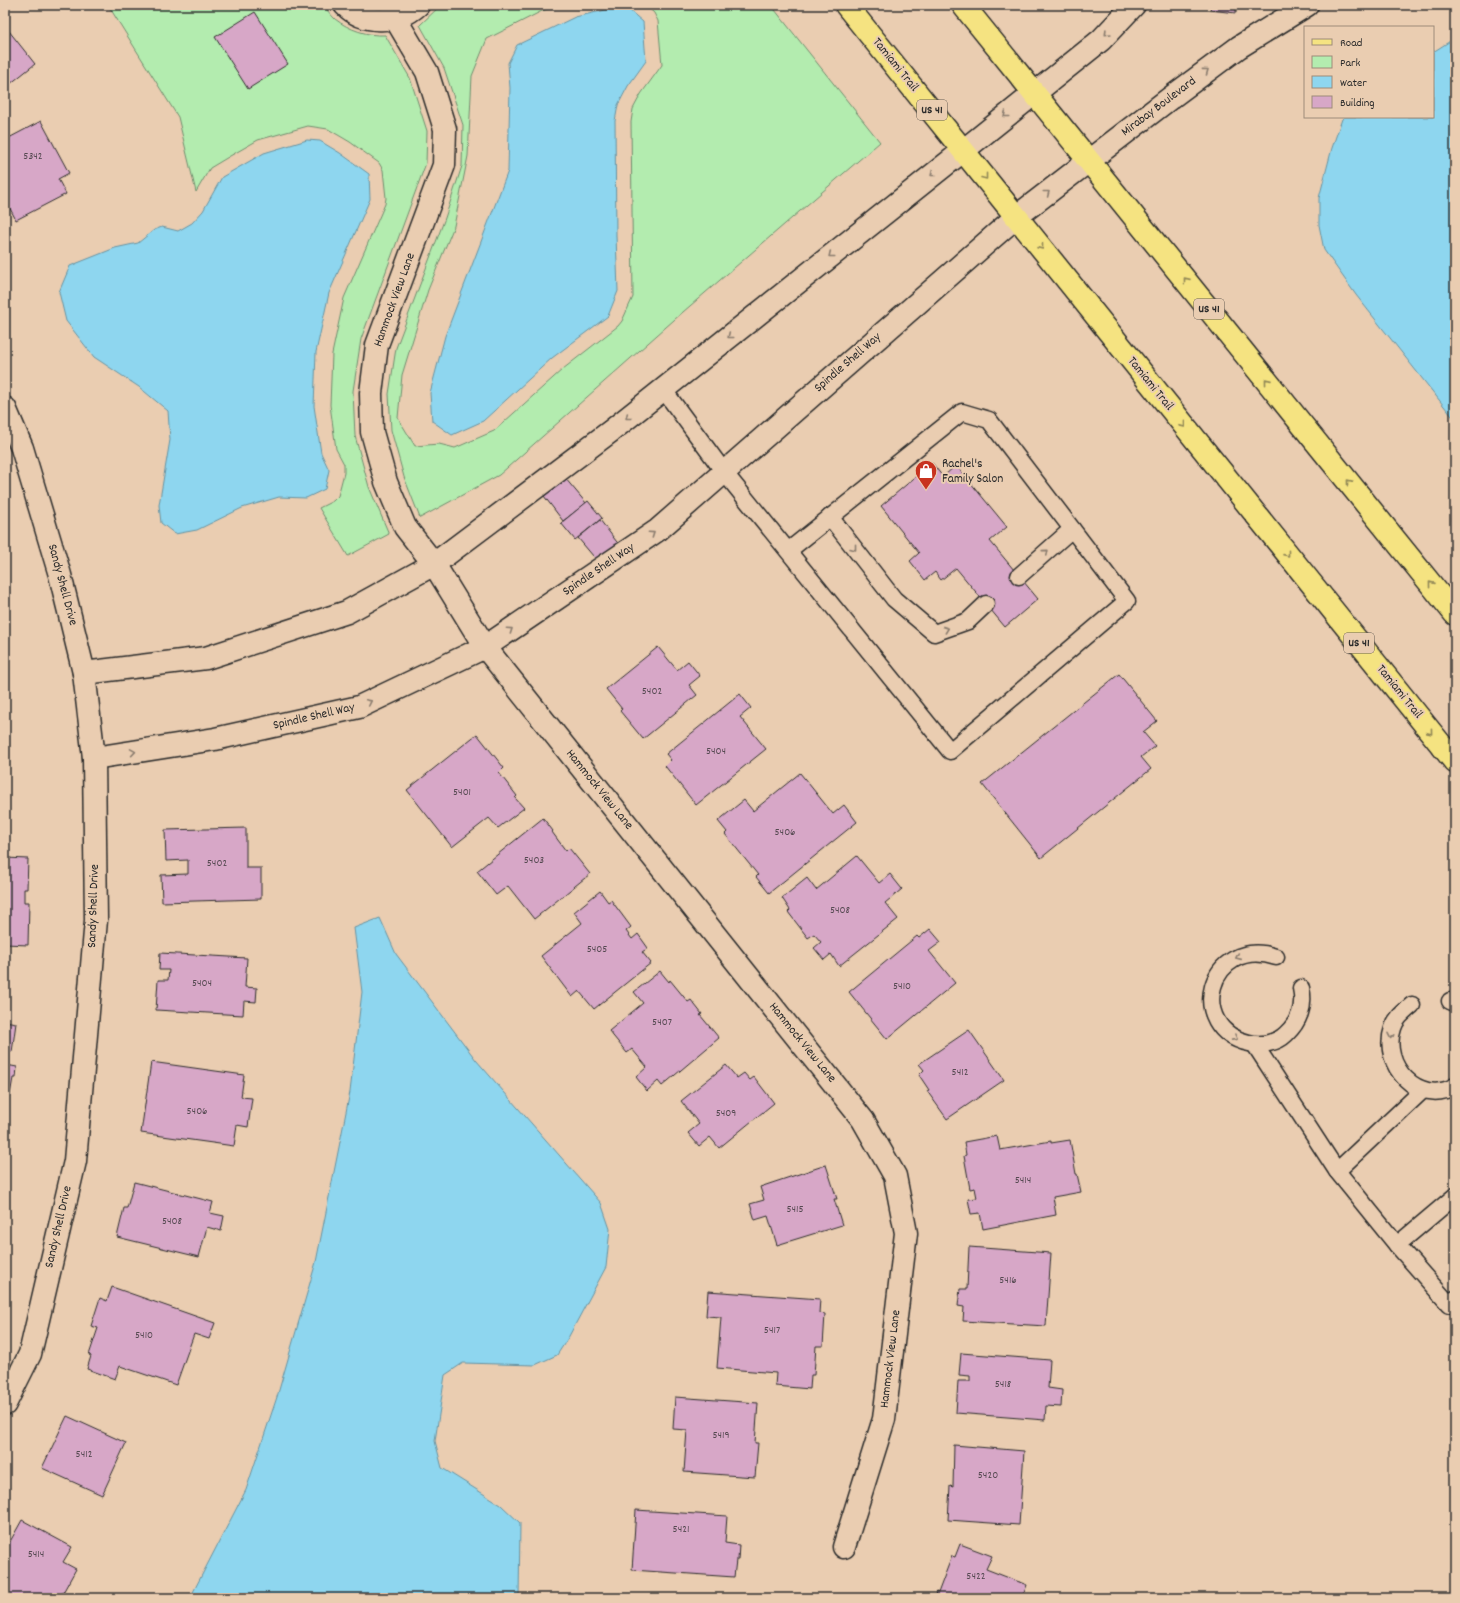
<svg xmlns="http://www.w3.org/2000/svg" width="1460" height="1603" viewBox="0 0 1460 1603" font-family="Dekko,sans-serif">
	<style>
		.green { fill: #b3ecaf; stroke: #6f8c6d }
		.water { fill: #8ed6ef; stroke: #6692a1 }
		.building { fill: #d7a7c7; stroke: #2b2b2b }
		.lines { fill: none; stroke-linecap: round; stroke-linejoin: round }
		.service-casing { stroke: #2b2b2b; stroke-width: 19 }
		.minor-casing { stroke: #2b2b2b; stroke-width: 25 }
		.primary-casing { stroke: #2b2b2b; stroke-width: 25 }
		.service { stroke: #eacdb1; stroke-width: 16 }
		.minor { stroke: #eacdb1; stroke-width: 22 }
		.primary { stroke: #f5e381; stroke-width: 22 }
		.oneway { stroke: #8a7c6e }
		.oneway2 { stroke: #908756 }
		.labels { text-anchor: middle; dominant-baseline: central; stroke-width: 4; stroke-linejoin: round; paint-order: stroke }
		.number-label { font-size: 11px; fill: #564a52 }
		.shield { fill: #eacdb1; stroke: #645c53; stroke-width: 1 }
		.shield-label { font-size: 12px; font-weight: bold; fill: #2b2b2b }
		.street-label { font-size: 13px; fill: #2b2b2b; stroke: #eacdb1 }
		.poi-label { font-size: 13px; fill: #2b2b2b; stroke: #eacdb1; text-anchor: start }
	</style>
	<rect width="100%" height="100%" fill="#eacdb1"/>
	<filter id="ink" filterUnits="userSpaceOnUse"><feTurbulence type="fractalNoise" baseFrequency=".025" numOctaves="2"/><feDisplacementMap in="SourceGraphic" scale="8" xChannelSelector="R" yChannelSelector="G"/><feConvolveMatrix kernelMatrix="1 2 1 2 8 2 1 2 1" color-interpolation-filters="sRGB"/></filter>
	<g filter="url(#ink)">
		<g class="green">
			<path d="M108,5H323C327,10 331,15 335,19C349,30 368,36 385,35L410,78L427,131L426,163L361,339L353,391L355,436L369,487L389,534L348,556L319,508L333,501L338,496L344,473V464L336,449L330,405L332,354L344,298L385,204L386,198L383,170L379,163L350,142L328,129L308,126L258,140L230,156L210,168L196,192L178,117Z"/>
			<polygon points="441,5 568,5 544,10 487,39 472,76 468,156 454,226 428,290 402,375 398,418 415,446 439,444 455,448 494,431 563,369 618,326 622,321 633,297 631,122 633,109 641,94 662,65 658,21 654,13 645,5 771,5 880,142 683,312 499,475 420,518 404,477 391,430 389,394 396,348 445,218 462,166 463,125 444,68 420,25"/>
		</g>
		<g class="water">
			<polygon points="610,9 629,10 643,22 646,61 628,86 618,105 615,121 616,236 618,291 608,316 552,358 483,421 452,435 432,421 430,393 445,336 508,171 510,88 508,63 517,45 575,17"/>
			<polygon points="1455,38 1455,420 1356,295 1324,250 1319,225 1319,198 1332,148 1342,119 1344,117 1433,117 1433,52"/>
			<polygon points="307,140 320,141 340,153 369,174 370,199 329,293 316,352 314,406 321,453 329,470 325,489 306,498 279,497 242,508 197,530 175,534 161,523 159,505 170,440 168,411 139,387 94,357 66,321 59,292 70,266 115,248 138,243 154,230 162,227 178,231 192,223 203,211 222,177 264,153"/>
			<polygon points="380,918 396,954 476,1060 601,1203 610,1229 606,1267 568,1338 557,1355 535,1365 463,1363 445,1375 435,1441 442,1468 501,1505 520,1523 519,1598 190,1598 246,1490 277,1397 316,1262 350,1092 362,992 354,928"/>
		</g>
		<g class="building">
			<polygon points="1211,5 1236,5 1236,13 1210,10"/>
			<polygon points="255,12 288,64 248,89 215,37"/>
			<polygon points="5,26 35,64 5,88"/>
			<polygon points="41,121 69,173 58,179 66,194 16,220 5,199 5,140"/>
			<polygon points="932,463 943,477 956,465 1007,527 990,541 1038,599 1005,627 956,568 941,580 935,572 925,580 910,561 919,553 881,506"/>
			<polygon points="565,478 586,503 563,521 544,496"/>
			<polygon points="588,501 602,518 575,540 561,523"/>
			<polygon points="600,520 620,546 599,563 578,538"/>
			<polygon points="658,647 677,670 688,661 700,676 689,685 697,695 643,739 620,711 622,709 606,689"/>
			<polygon points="1119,674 1157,721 1143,732 1155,746 1141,757 1151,769 1041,858 982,784"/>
			<polygon points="740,694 751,708 740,717 766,749 696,805 665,766 671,760 666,754"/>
			<polygon points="477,734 504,768 499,773 517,796 515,798 524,808 498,828 489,818 452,847 407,790"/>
			<polygon points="800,773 833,814 844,805 857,822 769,893 756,877 758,875 725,834 727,832 718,821 744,800 753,811"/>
			<polygon points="543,818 553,831 552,832 566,851 569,848 590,874 534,919 508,886 496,895 477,871"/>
			<polygon points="246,828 246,868 261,868 261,899 162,902 161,875 188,874 188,860 166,861 165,830"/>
			<polygon points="857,856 879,883 890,874 902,889 885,903 898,919 839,966 831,954 824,960 814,948 821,942 814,934 808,938 788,912 790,910 782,898 807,878 816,890"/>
			<polygon points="5,858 28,859 27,889 24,889 24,902 29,902 28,945 5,944"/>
			<polygon points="600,891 608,902 611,900 631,927 626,931 632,939 638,934 648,948 642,952 651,963 594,1009 579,991 572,997 541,956 582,923 574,912"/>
			<polygon points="930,929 941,942 929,951 955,983 887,1039 849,992 917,936 919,938"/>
			<polygon points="160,953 247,958 245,987 257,988 256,1002 244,1001 243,1015 156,1010 158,980 168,980 169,970 159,970"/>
			<polygon points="660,971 669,982 670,980 688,1002 691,1000 702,1014 700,1015 719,1038 662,1086 658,1081 647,1091 636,1077 647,1067 632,1049 627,1053 609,1031 643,1003 634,992"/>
			<polygon points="5,1021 16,1023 12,1052 9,1051 6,1065 17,1067 16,1078 13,1078 10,1095 5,1094"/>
			<polygon points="969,1030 1004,1080 947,1119 927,1091 929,1090 919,1075 924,1070 919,1064"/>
			<polygon points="151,1062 244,1075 241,1097 252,1098 248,1127 237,1125 234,1146 141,1133"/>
			<polygon points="726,1065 737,1078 744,1073 750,1080 754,1077 774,1103 719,1148 710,1137 699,1146 688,1133 699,1124 681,1101"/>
			<polygon points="997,1136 1000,1150 1051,1141 1051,1143 1070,1140 1076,1174 1077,1174 1081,1192 1053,1197 1056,1215 983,1229 980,1213 971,1214 968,1199 977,1198 975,1188 970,1189 964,1156 966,1155 964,1142"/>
			<polygon points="826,1165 837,1199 834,1199 842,1225 777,1245 768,1216 755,1220 750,1204 764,1200 760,1187"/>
			<polygon points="134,1182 213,1202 210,1213 224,1216 221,1231 207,1227 199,1257 117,1237 124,1208 127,1208"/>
			<polygon points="969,1247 1051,1253 1046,1326 963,1321 964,1307 958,1306 960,1289 967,1289"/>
			<polygon points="112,1287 215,1323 209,1339 194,1334 176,1385 120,1366 115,1379 87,1369 91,1356 89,1355 98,1328 91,1326 100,1298 107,1301"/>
			<polygon points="708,1291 820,1299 819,1313 825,1314 823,1346 816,1346 814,1375 811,1375 810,1389 775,1386 776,1373 717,1368 721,1317 706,1316"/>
			<polygon points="961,1353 1050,1360 1048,1388 1062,1390 1061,1407 1046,1406 1045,1420 956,1413 958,1381 970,1381 970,1376 959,1375"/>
			<polygon points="675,1397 758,1403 755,1443 758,1443 755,1477 684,1472 687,1430 673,1429"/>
			<polygon points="67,1416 126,1443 102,1495 42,1468"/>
			<polygon points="954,1445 1024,1451 1019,1525 948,1520 950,1486 953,1487"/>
			<polygon points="636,1510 727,1516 725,1543 739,1545 738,1560 736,1560 734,1577 632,1570"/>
			<polygon points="22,1520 72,1547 63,1562 76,1569 60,1598 7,1598 5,1597 5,1546 7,1547"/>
			<polygon points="960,1544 992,1556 986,1569 1027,1585 1022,1598 934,1598 936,1592 938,1593 952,1556 955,1557"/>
		</g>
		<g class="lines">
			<g class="service-casing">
				<g id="service">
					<polyline points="663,389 724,472 950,751 1127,601 989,420 962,412 788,551"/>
					<polyline points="830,517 894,599 934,633 968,621 986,604"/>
					<polyline points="1019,576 1072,529"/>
					<path d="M1276,957C1208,935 1185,1029 1249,1043C1261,1046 1277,1043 1286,1034C1299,1022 1305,1006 1301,988"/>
					<polyline points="1450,1001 1455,1003"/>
					<path d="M1412,1005C1404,1012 1396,1018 1393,1028C1380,1065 1419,1107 1455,1086"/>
					<polyline points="1255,1045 1337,1171 1397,1245 1449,1304 1455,1299"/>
					<polyline points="1337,1171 1423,1090"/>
					<polyline points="1397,1245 1455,1196"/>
				</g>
			</g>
			<g class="minor-casing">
				<g id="minor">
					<path d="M345,5C364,25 398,23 418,5"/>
					<polyline points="395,18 427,72 445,129 444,165 377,345 371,393 372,432 386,482 405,527 434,564 485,647 863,1120 895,1176 906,1233 884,1419 844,1547"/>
					<polyline points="5,408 22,448 60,575 84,673 94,758 96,920 75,1161 30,1354 5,1404"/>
					<polyline points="84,673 206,658 347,612 434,564 611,431 964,150 1101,40 1134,5"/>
					<polyline points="94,758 215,739 359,707 485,647 658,530 1016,217 1169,99 1239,47 1307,5"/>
				</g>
			</g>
			<g class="primary-casing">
				<g id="primary">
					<polyline points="846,5 1455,762"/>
					<polyline points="963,5 1455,614"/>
				</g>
			</g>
			<use href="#service" class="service"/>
			<use href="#minor" class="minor"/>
			<use href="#primary" class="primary"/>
		</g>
		<defs><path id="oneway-chevron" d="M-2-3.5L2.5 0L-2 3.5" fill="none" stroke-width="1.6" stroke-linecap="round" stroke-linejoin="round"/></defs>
		<g class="oneway">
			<use href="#oneway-chevron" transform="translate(1107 33) rotate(134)"/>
			<use href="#oneway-chevron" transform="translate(1206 71) rotate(-36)"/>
			<use href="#oneway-chevron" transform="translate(1006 115) rotate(141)"/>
			<use href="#oneway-chevron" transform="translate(933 174) rotate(141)"/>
			<use href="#oneway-chevron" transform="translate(1047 193) rotate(-38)"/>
			<use href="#oneway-chevron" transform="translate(831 255) rotate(141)"/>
			<use href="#oneway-chevron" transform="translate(730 336) rotate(141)"/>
			<use href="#oneway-chevron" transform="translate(628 417) rotate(141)"/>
			<use href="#oneway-chevron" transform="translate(652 534) rotate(-34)"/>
			<use href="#oneway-chevron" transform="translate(854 548) rotate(52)"/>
			<use href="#oneway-chevron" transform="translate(1046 552) rotate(-41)"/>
			<use href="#oneway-chevron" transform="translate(946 629) rotate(-20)"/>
			<use href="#oneway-chevron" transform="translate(510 630) rotate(-34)"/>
			<use href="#oneway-chevron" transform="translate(369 702) rotate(-26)"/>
			<use href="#oneway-chevron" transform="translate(133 752) rotate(-9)"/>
			<use href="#oneway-chevron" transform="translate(1238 957) rotate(156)"/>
			<use href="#oneway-chevron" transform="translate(1391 1036) rotate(102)"/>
			<use href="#oneway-chevron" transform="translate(1235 1038) rotate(28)"/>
		</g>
		<g class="oneway2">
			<use href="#oneway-chevron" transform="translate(985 177) rotate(52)"/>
			<use href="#oneway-chevron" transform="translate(1041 247) rotate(51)"/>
			<use href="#oneway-chevron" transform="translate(1186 280) rotate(-129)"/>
			<use href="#oneway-chevron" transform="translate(1267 381) rotate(-129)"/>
			<use href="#oneway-chevron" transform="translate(1183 425) rotate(51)"/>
			<use href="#oneway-chevron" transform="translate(1349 482) rotate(-129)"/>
			<use href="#oneway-chevron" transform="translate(1287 554) rotate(51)"/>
			<use href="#oneway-chevron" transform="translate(1431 584) rotate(-129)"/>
			<use href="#oneway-chevron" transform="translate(1430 732) rotate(51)"/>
		</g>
	</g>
	<defs>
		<g id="shop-pin" transform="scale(1.15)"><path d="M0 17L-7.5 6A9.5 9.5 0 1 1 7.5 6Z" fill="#c8321e" stroke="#eacdb1"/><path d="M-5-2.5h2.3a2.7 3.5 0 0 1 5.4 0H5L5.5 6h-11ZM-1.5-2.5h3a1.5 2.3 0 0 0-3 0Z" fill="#fff"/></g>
	</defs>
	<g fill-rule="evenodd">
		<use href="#shop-pin" x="926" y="471"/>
	</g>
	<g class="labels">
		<g class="number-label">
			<text x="33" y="157">5342</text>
			<text x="652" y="692">5402</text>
			<text x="716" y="752">5404</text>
			<text x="462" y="793">5401</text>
			<text x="785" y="833">5406</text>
			<text x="534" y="861">5403</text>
			<text x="217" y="864">5402</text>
			<text x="840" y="911">5408</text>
			<text x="597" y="950">5405</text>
			<text x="202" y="984">5404</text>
			<text x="902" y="987">5410</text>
			<text x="662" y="1023">5407</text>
			<text x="960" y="1073">5412</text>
			<text x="197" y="1112">5406</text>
			<text x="726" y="1114">5409</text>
			<text x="1023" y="1181">5414</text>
			<text x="795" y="1210">5415</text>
			<text x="172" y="1222">5408</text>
			<text x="1008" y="1281">5416</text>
			<text x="772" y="1331">5417</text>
			<text x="144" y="1336">5410</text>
			<text x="1003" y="1385">5418</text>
			<text x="721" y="1436">5419</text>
			<text x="84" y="1455">5412</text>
			<text x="988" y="1476">5420</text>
			<text x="681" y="1530">5421</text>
			<text x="36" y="1555">5414</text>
			<text x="976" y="1577">5422</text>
		</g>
		<g class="shield">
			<rect x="917" y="100" width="30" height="20" rx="3"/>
			<rect x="1194" y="299" width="30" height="20" rx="3"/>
			<rect x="1344" y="633" width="30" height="20" rx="3"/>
		</g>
		<g class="shield-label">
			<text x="932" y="110">US 41</text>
			<text x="1209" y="309">US 41</text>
			<text x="1359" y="643">US 41</text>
		</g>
		<g class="street-label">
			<text transform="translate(895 65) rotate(51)">Tamiami Trail</text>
			<text transform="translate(1159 107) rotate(-37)">Mirabay Boulevard</text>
			<text transform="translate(395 300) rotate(-70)">Hammock View Lane</text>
			<text transform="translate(848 363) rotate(-41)">Spindle Shell Way</text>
			<text transform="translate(1150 384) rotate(51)">Tamiami Trail</text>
			<text transform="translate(599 570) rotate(-34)">Spindle Shell Way</text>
			<text transform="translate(62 585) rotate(75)">Sandy Shell Drive</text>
			<text transform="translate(1399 692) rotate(51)">Tamiami Trail</text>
			<text transform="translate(314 717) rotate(-13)">Spindle Shell Way</text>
			<text transform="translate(599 790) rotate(51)">Hammock View Lane</text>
			<text transform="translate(94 906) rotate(-88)">Sandy Shell Drive</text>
			<text transform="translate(802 1043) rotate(51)">Hammock View Lane</text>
			<text transform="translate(59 1227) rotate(-77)">Sandy Shell Drive</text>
			<text transform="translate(891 1359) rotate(-83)">Hammock View Lane</text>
		</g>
		<g class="poi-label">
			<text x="942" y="464">Rachel's<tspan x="942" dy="15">Family Salon</tspan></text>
		</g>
	</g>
	<rect width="1460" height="1603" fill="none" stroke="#eacdb1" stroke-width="20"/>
	<rect x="10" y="10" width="1440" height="1583" fill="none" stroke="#2b2b2b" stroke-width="1.5" filter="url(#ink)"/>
	<rect x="1304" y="26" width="130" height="92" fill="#eacdb1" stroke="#9e8c7b"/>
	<rect x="1312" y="39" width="20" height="6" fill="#f5e381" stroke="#9e8c7b"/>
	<text x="1340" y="46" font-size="12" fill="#2b2b2b">Road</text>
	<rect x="1312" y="56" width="20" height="12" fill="#b3ecaf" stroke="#9e8c7b"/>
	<text x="1340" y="66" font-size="12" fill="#2b2b2b">Park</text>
	<rect x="1312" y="76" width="20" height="12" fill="#8ed6ef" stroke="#9e8c7b"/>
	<text x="1340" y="86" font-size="12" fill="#2b2b2b">Water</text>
	<rect x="1312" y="96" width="20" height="12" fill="#d7a7c7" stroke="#9e8c7b"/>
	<text x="1340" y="106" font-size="12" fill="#2b2b2b">Building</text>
</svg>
